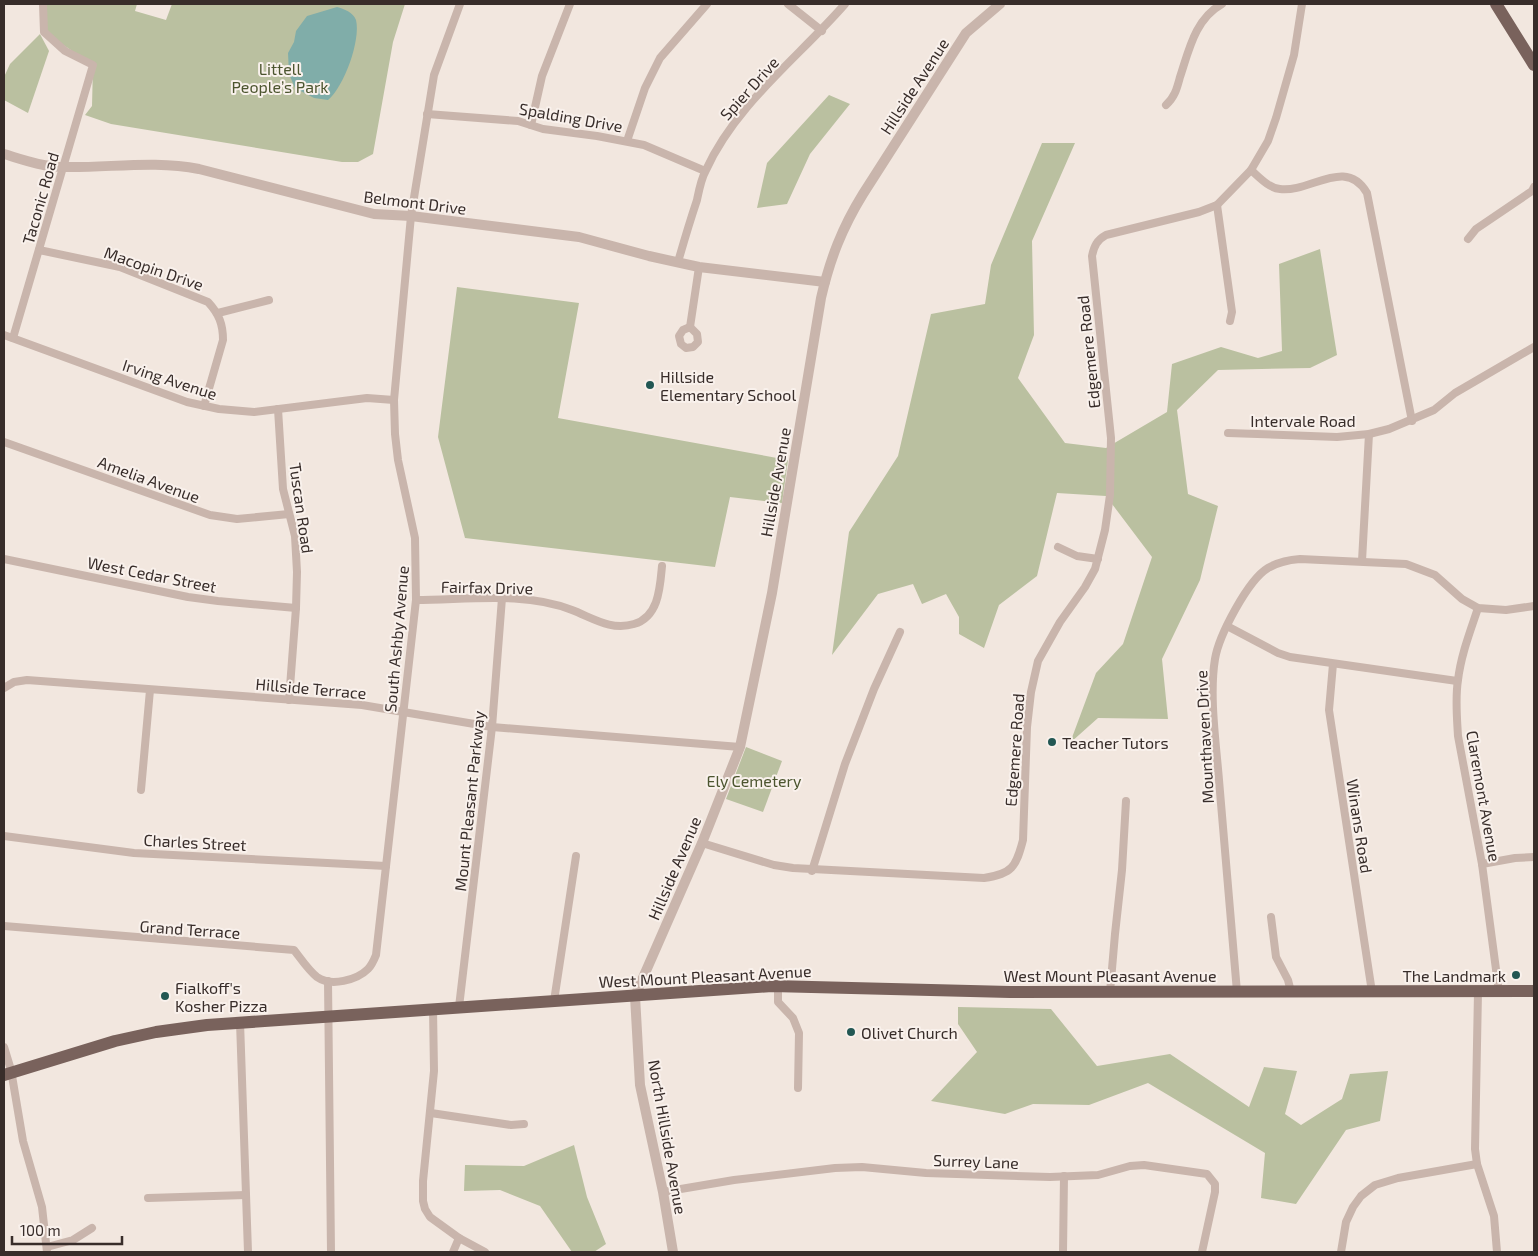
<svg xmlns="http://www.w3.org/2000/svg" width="1538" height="1256" viewBox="0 0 1538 1256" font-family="'Exo 2',sans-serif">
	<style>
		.green { fill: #bac0a0 }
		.water { fill: #80ada9 }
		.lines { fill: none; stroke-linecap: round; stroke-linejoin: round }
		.minor { stroke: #c9b5ac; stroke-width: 8 }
		.tertiary { stroke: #c9b5ac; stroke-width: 10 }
		.primary { stroke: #79625c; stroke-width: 12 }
		.poi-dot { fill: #225753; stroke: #f9f1ec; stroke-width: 2 }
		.labels { text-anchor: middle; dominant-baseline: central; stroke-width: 4; stroke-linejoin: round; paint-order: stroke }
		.park-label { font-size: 16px; fill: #4c552f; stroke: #f9f1ec }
		.street-label { font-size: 16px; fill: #382d2a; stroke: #f9f1ec }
		.poi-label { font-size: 16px; fill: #382d2a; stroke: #f9f1ec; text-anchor: start }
	</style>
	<rect width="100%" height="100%" fill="#f2e7df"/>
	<g class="green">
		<polygon points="46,4 137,4 135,11 166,20 172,4 405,4 393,42 373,154 358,162 342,162 111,124 85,115 92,106 93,65 44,32"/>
		<polygon points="40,34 49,51 28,113 4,100 4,77 10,64"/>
		<polygon points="829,95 850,104 810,154 787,204 757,208 767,163"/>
		<polygon points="1042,143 1075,143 1032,241 1034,335 1018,378 1065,443 1106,448 1167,412 1172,364 1221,347 1258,358 1282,351 1279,264 1320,249 1337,355 1310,368 1218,370 1177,410 1188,494 1218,506 1200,580 1162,659 1168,719 1098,718 1070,743 1096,673 1123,644 1152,557 1106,496 1057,493 1037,576 999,605 984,648 959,634 959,617 946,594 922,604 913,584 878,594 832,655 849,532 898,456 931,314 985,304 991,265"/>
		<polygon points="457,287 579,303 558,418 788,460 782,503 730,497 715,567 465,538 438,437"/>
		<polygon points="746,747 782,761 763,812 726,799"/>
		<polygon points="958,1007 1051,1009 1097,1066 1170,1054 1249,1107 1264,1067 1297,1071 1285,1114 1301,1125 1342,1099 1350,1074 1388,1071 1380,1121 1346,1130 1296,1204 1261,1198 1265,1153 1148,1083 1089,1105 1033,1104 1005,1114 931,1101 977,1052 958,1024"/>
		<polygon points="574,1145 587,1197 606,1244 594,1252 572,1252 540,1206 500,1190 464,1191 465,1165 524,1166"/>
	</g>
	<path class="water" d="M337,7C344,9 353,12 356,20C361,40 344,87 328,100L314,98L295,88L289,74L288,53L294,42L296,31L307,16Z"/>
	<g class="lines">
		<g class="minor">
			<polyline points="788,4 822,31"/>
			<path d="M1166,105C1175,97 1177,88 1180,77C1189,50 1195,19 1222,4"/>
			<polyline points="427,114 518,121 543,129 597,136 644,145 705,171"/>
			<polyline points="531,125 542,76 570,4"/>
			<polyline points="627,141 645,88 660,58 707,4"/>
			<path d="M1251,170C1260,178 1269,188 1280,189C1310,193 1346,156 1367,193L1412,421"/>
			<polyline points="1217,205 1232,312 1230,321"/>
			<polyline points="1468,239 1476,229 1532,191 1534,187"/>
			<path d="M39,250L120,267L208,302C219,314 223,324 223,340L204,406"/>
			<path d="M678,262C684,241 690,221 697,200C699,190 701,179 706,170C736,104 798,58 845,4"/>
			<polyline points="218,313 269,300"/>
			<polygon points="690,327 697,334 698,342 693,347 686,348 681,344 679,336 683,330"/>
			<polyline points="690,327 699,267"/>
			<polyline points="4,335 187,402 219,409 254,412 367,398 394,400"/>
			<polyline points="13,338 93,65 65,51 44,32 43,4"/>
			<polyline points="278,409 283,489 295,536 297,572 296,608 289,700"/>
			<polyline points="1228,433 1337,437 1369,434 1389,429 1434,410 1455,393 1534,347"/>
			<polyline points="4,442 210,515 237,519 289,514"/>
			<polyline points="1058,547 1077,556 1098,559"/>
			<polyline points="4,559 188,597 218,601 296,608"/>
			<polyline points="1362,561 1369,434"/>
			<path d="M416,600C466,600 525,591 572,610C593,618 611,631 634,624C659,617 660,587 662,566"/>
			<path d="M1478,608C1470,632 1461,655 1458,680C1455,698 1457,718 1458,736L1482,864L1499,992"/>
			<polyline points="1227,626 1278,653 1290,657 1457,681"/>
			<polyline points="1333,664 1329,710 1372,992"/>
			<polyline points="4,688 14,682 27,680 362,705 492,727 740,747"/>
			<polyline points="141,790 150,690"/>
			<polyline points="4,836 134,853 386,866"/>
			<path d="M702,843L774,865L793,868L984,878C1012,874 1016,867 1023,840L1027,727L1031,692L1038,661L1060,622L1085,587L1095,569L1105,530L1110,495L1111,438L1092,256C1094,246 1097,240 1106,235L1199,212L1217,205L1251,170L1268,141L1276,118L1294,55L1302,4"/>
			<polyline points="1482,864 1515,858 1534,857"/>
			<polyline points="812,871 845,764 874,689 900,632"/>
			<polyline points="1271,917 1276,957 1288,980 1291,992"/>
			<path d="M4,926L294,950C301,959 309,971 317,977C331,987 357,980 368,969C372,965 374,960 376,955L416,600L415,538L398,460L395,434L394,400L411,216L434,75L460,4"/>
			<polyline points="328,981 331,1252"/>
			<polyline points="778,986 778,1002 793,1018 799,1033 798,1088"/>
			<polyline points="1110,992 1115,934 1122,870 1126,801"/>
			<path d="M1237,992C1231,921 1225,850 1219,780C1216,743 1209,695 1215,659C1219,635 1248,580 1268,568C1278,562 1288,560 1300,559L1406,564L1435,575L1462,599L1478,608L1506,610L1534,606"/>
			<polyline points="1478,992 1475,1149 1477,1164 1494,1216 1497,1252"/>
			<polyline points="554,1001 576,856"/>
			<polyline points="459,1007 492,727 502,598"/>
			<polyline points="433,1009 434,1071 423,1181 423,1201 425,1209 430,1217 459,1238 485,1252"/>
			<polyline points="240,1022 248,1252"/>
			<polyline points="4,1047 11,1070 23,1141 42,1207 47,1252"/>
			<polyline points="431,1113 511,1125 524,1124"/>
			<polyline points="663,1192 734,1180 835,1168 862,1167 926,1173 1050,1177 1098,1175 1130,1166 1144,1165 1207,1174 1215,1184 1215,1192 1202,1252"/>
			<polyline points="148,1198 246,1195"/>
			<polyline points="47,1247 73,1240 92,1228"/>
			<polyline points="453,1252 459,1238"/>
			<polyline points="1063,1252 1064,1176"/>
			<polyline points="1341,1252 1346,1222 1353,1207 1361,1196 1375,1185 1398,1178 1477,1164"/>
		</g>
		<g class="tertiary">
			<path d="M4,154C24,160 43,167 64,167C110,168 154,160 199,169L374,214L411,216L579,237L649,256L699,267L825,282"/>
			<path d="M673,1252L663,1192L640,1085L635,996L702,843L740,747L772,593L821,298C830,259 842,228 863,194L966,33L1000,4"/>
		</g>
		<g class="primary">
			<polyline points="1496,4 1534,65"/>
			<polyline points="4,1075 115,1041 156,1032 207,1025 772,986 1010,992 1534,991"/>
		</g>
	</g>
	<g class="poi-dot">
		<circle cx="650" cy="385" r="5"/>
		<circle cx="1052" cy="742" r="5"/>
		<circle cx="1516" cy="975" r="5"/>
		<circle cx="165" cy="996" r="5"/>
		<circle cx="851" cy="1032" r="5"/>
	</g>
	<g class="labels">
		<g class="park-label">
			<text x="280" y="68">Littell<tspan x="280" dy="18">People’s Park</tspan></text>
			<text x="754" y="780">Ely Cemetery</text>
		</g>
		<g class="street-label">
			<text transform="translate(914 86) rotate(-57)">Hillside Avenue</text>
			<text transform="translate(749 88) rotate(-48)">Spier Drive</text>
			<text transform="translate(571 117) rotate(10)">Spalding Drive</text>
			<text transform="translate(40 198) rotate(-74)">Taconic Road</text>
			<text transform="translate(415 202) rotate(7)">Belmont Drive</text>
			<text transform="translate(154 268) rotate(19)">Macopin Drive</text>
			<text transform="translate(1088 352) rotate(-96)">Edgemere Road</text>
			<text transform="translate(170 379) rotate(18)">Irving Avenue</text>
			<text x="1303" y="420">Intervale Road</text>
			<text transform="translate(149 479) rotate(20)">Amelia Avenue</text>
			<text transform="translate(775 482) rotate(-80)">Hillside Avenue</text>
			<text transform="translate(302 508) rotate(82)">Tuscan Road</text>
			<text transform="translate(152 574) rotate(11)">West Cedar Street</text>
			<text transform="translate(487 587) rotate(1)">Fairfax Drive</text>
			<text transform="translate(396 639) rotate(-85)">South Ashby Avenue</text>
			<text transform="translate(311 688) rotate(5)">Hillside Terrace</text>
			<text transform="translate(1204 737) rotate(-93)">Mounthaven Drive</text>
			<text transform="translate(1014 750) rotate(-86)">Edgemere Road</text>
			<text transform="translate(1484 796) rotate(80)">Claremont Avenue</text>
			<text transform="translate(469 801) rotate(-84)">Mount Pleasant Parkway</text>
			<text transform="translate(1360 826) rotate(81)">Winans Road</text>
			<text transform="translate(195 842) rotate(3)">Charles Street</text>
			<text transform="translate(674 868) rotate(-67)">Hillside Avenue</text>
			<text transform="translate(190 929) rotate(4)">Grand Terrace</text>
			<text x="1110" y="975">West Mount Pleasant Avenue</text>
			<text transform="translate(705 976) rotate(-3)">West Mount Pleasant Avenue</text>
			<text transform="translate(668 1137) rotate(80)">North Hillside Avenue</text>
			<text transform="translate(976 1161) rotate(2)">Surrey Lane</text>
		</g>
		<g class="poi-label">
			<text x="660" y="376">Hillside<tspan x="660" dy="18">Elementary School</tspan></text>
			<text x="1062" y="742">Teacher Tutors</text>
			<text x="1506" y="975" text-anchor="end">The Landmark</text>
			<text x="175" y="987">Fialkoff's<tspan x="175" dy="18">Kosher Pizza</tspan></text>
			<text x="861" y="1032">Olivet Church</text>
		</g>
	</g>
	<rect width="1538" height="1256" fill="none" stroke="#382d2a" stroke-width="10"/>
	<path d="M12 1236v8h110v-8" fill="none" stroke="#382d2a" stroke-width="2.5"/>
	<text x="20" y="1236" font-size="15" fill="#382d2a" stroke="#f9f1ec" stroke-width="4" paint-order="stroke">100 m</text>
</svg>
